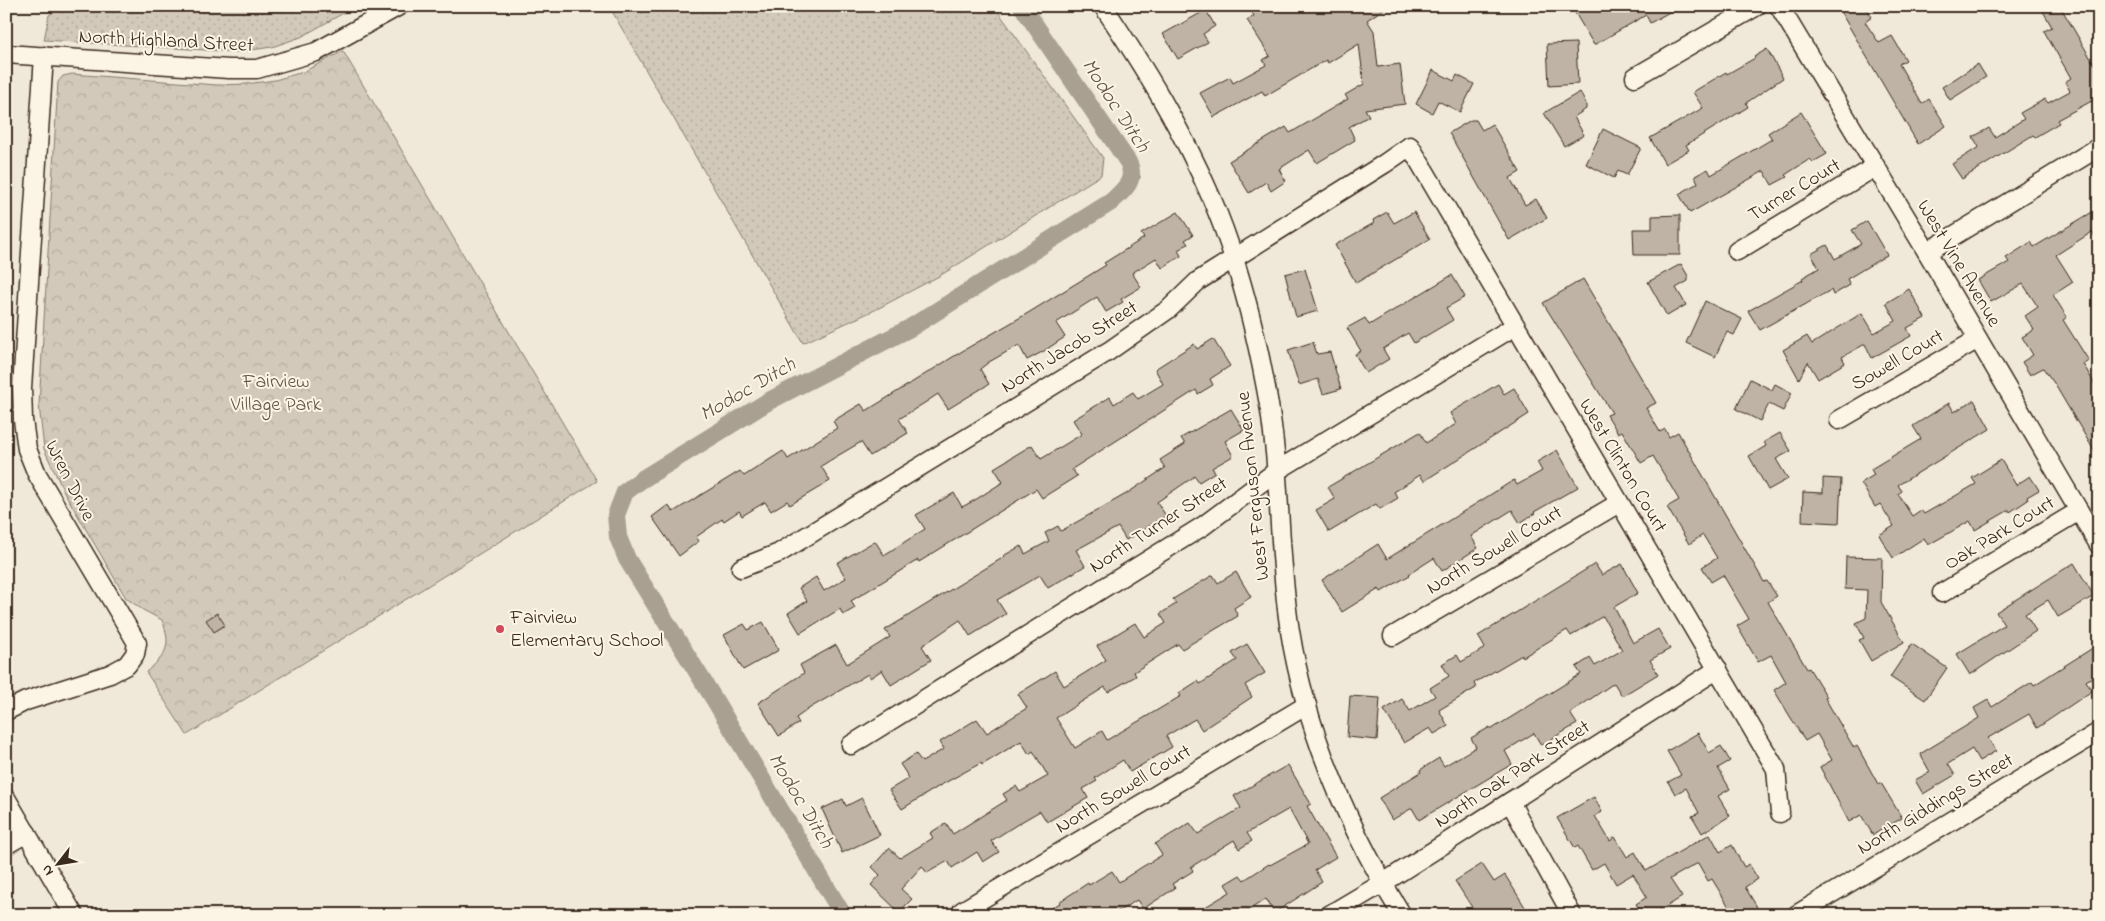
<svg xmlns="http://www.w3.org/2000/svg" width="2105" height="921" viewBox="0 0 2105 921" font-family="'Indie Flower',sans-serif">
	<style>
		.grass { fill: url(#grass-dots); stroke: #867a6c }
		.park { fill: url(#park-crowns); stroke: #867a6c }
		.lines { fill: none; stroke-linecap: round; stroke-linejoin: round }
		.stream { stroke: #7e7163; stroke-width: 5 }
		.canal { stroke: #aaa091; stroke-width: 18 }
		.building { fill: #beb3a4; stroke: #3b2a1e }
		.minor-casing { stroke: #3b2a1e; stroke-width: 21 }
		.minor { stroke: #fcf5e5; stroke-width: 18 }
		.poi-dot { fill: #d1495b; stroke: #fcf5e5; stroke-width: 2 }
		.labels { text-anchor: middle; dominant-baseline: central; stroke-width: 4; stroke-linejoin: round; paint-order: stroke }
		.street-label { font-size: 20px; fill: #3b2a1e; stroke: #fcf5e5 }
		.park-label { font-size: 20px; fill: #615245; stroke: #fcf5e5 }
		.poi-label { font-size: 20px; fill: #3b2a1e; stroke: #fcf5e5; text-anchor: start }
		.water-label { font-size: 21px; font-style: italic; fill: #625346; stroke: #fcf5e5 }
	</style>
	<defs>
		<pattern id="grass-dots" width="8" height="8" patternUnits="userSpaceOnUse" patternTransform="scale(1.25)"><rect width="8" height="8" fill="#d2c9ba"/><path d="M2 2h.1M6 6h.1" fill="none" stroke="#b5ad9f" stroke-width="1.8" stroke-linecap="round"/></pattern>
		<pattern id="park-crowns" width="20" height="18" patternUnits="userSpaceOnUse" patternTransform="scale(1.25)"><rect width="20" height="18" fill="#d2c9ba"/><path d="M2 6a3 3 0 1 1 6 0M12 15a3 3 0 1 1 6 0" fill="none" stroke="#b5ad9f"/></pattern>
	</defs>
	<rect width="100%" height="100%" fill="#f0e9d9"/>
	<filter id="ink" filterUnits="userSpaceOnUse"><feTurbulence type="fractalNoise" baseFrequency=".02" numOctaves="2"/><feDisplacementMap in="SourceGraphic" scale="10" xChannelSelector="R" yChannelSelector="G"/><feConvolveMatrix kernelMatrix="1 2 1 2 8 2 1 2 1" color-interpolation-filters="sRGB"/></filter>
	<g filter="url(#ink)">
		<g class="grass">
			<polygon points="64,6 356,6 301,37 272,47 237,52 44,40 49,15"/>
			<polygon points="609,6 994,6 1103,158 1101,175 941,275 877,309 803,343"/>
		</g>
		<path class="park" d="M343,51L597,481L187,735L146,672C167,655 172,645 162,620L143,610L126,598L63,490L44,449L39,405L58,82L63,76L72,74L217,85L246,84L275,80L303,72Z"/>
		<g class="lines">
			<polyline class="stream" points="1131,175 1138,177"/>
			<path class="canal" d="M843,915L714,699L627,559L618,537L616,515L625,492L641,480L769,401L910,328L1111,202C1124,190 1137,180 1128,162L1022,6"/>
		</g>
		<g class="building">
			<polygon points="1248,6 1388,6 1367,20 1374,31 1378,67 1400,64 1405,104 1365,109 1369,116 1349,127 1355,140 1317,163 1309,150 1279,169 1286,181 1271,191 1266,182 1249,193 1229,161 1286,127 1290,133 1348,99 1345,95 1364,84 1359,44 1328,63 1326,60 1265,96 1262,91 1214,117 1200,93 1230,77 1233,83 1266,65 1263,60 1270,56 1247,20 1254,16"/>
			<polygon points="1571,6 1680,6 1650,23 1646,15 1594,45"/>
			<polygon points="1837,6 1865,6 1872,17 1865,22 1879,43 1892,36 1906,60 1899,64 1922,104 1929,99 1946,126 1918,144"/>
			<polygon points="2040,6 2060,6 2094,64 2099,61 2099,97 2057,120 2059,123 2035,137 2033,135 1962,179 1952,164 1979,147 1973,137 1989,128 1995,137 2024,119 2020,113 2045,99 2048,103 2070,91 2065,82 2071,78 2044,31 2052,27"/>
			<polygon points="1206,10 1215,26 1203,34 1208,42 1178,59 1163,34"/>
			<polygon points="1576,43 1578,84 1549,86 1547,44"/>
			<polygon points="1767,49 1783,78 1746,103 1748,107 1686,145 1689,150 1665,164 1650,138 1703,108 1693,92 1726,72 1727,74 1755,58 1754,57"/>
			<polygon points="1978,64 1986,77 1950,100 1942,87"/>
			<polygon points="1433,70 1454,81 1457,75 1474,84 1460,112 1438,101 1432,113 1416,104"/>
			<polygon points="1580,92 1586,104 1586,109 1574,117 1584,135 1564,146 1544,113"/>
			<polygon points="1801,112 1827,154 1813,162 1810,159 1785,175 1787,177 1772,185 1764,171 1690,213 1679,194 1698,183 1695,176 1708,169 1711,175 1772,139 1768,133"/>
			<polygon points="1471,120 1476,120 1482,130 1492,124 1520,172 1510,178 1525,205 1536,199 1547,218 1509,240 1449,133"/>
			<polygon points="1603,129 1641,148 1627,175 1618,171 1614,178 1586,164"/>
			<polygon points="2099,208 2099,244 2092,232 2056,255 2073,282 2053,295 2067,317 2063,320 2089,361 2083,364 2099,391 2099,459 2054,383 2043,368 2030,375 2022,362 2033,355 2022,337 2034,330 2025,316 2038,307 2023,284 1991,302 1978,280 2009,262 2006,258 2031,242 2034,247"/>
			<polygon points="1178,212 1193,235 1185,240 1188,244 1178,250 1181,256 1162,268 1156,258 1132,273 1141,287 1121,299 1123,302 1106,312 1097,297 1056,323 1065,337 1044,351 1027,360 1019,345 989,362 980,369 989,384 948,409 938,394 926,402 899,419 908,433 870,456 861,442 839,455 821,466 830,481 790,505 787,501 771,511 765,502 742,516 739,511 724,521 722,519 696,537 699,541 679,556 652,517 668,505 673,512 740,471 744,476 783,451 788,459 837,428 833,421 861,404 866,411 964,350 1028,313 1106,265 1104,263 1144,238 1141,234"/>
			<polygon points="1387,212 1394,223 1414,212 1430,239 1356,283 1335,245 1374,223 1373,220"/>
			<polygon points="1680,215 1680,255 1634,255 1633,229 1652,229 1652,216"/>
			<polygon points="1867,221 1887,255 1847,279 1850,285 1833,295 1831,290 1760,330 1748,311 1803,280 1802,278 1819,268 1811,254 1827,245 1835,259 1861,244 1852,230"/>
			<polygon points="1681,264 1688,276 1688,281 1676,288 1686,305 1667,316 1648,282"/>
			<polygon points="1305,269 1318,311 1296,317 1285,274"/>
			<polygon points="1452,275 1465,297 1446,308 1453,320 1414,343 1408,333 1383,349 1389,359 1366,373 1355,354 1361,351 1347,328 1365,318 1369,325"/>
			<polygon points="1583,279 1656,403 1646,408 1660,432 1665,429 1669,437 1678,432 1764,582 1767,581 1777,596 1768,602 1807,669 1809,668 1827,697 1825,698 1854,748 1857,746 1878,784 1881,783 1902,818 1873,835 1861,815 1849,822 1820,767 1832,760 1817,734 1805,741 1774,690 1786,682 1771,655 1758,662 1737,626 1749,619 1723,575 1711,582 1702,567 1717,558 1703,535 1689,544 1667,507 1679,500 1653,456 1641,463 1622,431 1618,433 1607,415 1612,413 1543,303"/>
			<polygon points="1909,289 1925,318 1907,328 1911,336 1872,358 1865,344 1842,357 1845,363 1818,379 1808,362 1799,379 1783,350 1807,336 1812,344 1862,313 1874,333 1896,321 1886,303"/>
			<polygon points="1705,301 1742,319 1734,335 1727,332 1715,357 1686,343"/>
			<polygon points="1213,339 1230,366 1210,379 1213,385 1198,394 1196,390 1072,469 1077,476 1042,498 1036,489 919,562 918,560 851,601 855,608 843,615 840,609 800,633 788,613 807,601 799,588 816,577 824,591 846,578 837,563 875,541 884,555 925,529 916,515 954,493 962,507 975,500 1003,482 994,468 1032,445 1041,459 1082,434 1073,420 1110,397 1114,404 1133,392 1138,399 1163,384 1155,369 1194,344 1197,349"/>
			<polygon points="1313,342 1317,354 1330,352 1341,389 1323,394 1318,379 1299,385 1288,350"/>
			<polygon points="1750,379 1772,390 1775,384 1792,393 1783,411 1769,404 1760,421 1736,409"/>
			<polygon points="1498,384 1504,394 1514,388 1529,414 1424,481 1420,475 1394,492 1398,498 1380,509 1376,504 1329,532 1316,510 1335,499 1328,487 1420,432 1426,443 1456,424 1450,413"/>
			<polygon points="1974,400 1990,429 1898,485 1902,491 1898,494 1912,516 1921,510 1924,514 1976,484 1972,478 2001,460 2016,485 2030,476 2039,490 2027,497 2028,500 2010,512 2009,510 1975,530 1970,521 1928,545 1924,538 1893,558 1879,535 1894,526 1880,504 1875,507 1861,483 1874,475 1871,469 1921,439 1913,426 1949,403 1954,412"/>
			<polygon points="1231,409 1244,430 1225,441 1233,456 1212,468 1215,472 1199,482 1195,476 1157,502 1166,516 1126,540 1118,527 1076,550 1085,566 1048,588 1040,575 997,600 1006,614 970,636 960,620 922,646 931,660 891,685 882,670 870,678 868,674 810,708 796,718 799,723 779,736 758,703 804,673 800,665 836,645 847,664 890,637 885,630 1004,557 1003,556 1021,546 1025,554 1049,541 1045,533 1058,526 1061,531 1126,494 1165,468 1160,460 1185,444 1181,438"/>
			<polygon points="1780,433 1791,451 1776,459 1788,479 1768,490 1749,456 1766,446 1764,442"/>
			<polygon points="1557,450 1578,487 1534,512 1535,513 1520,523 1512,510 1471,536 1478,548 1442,571 1434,558 1409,574 1410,575 1381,592 1379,589 1342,612 1322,580 1378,544 1387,559 1514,480 1517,485 1542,471 1537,462"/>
			<polygon points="1823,478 1841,479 1839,523 1802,521 1803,492 1823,493"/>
			<polygon points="1846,557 1882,558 1881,602 1904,642 1871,661 1859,640 1864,638 1856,623 1866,618 1867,590 1845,589"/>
			<polygon points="2074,563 2094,596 2058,617 2048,600 2025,614 2036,631 1970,675 1957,654 2004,625 1996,612"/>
			<polygon points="1595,564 1602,575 1622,564 1638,593 1614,607 1633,643 1658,629 1670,649 1650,660 1658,674 1622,696 1614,683 1570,713 1577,724 1541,745 1534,733 1505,751 1512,764 1419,820 1412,808 1392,820 1379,798 1421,772 1420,770 1439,758 1444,766 1476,747 1471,738 1490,727 1492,729 1581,674 1576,667 1590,658 1595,666 1622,650 1603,616 1571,636 1567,630 1523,657 1522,655 1474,683 1476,688 1439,710 1448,726 1434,734 1430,728 1404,743 1384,710 1402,699 1410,711 1435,696 1430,688 1449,676 1442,664 1457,655 1461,662 1485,648 1478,636"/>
			<polygon points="1236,572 1251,597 1234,608 1238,616 1182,649 1178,644 1134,672 1136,676 1108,692 1105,687 1056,718 1075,748 1102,731 1107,740 1181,696 1179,693 1198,681 1200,684 1237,660 1232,653 1247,644 1265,673 1245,685 1252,697 1202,730 1195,719 1166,736 1172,747 1130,772 1123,760 1095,778 1097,781 1083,789 1088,798 1047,822 1040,811 1021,822 991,841 999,852 983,862 977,852 952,868 948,861 927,873 922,866 901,889 912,899 899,912 871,885 880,875 872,867 889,848 900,858 933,838 930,833 946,823 953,834 1007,800 1003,794 1016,786 1020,792 1048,776 1033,751 1029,754 1021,741 982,765 981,763 941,785 902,809 889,790 909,778 900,764 916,754 922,762 944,749 940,742 977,719 987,733 1027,708 1018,694 1055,671 1064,686 1106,660 1097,646 1135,623 1144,637 1166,623 1160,614 1176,604 1173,599 1213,575 1218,583"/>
			<polygon points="217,613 225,625 214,632 206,620"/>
			<polygon points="763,622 779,650 743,670 724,635 744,624 748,630"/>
			<polygon points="1912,644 1947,668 1925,700 1890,677"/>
			<polygon points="2099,644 2099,673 2086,681 2092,691 2037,728 2029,714 1988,738 1996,751 1979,761 1972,749 1948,764 1955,775 1923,794 1915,780 1930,772 1920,754 1979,718 1974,708 1988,700 1992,707 2032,682 2034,685"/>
			<polygon points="1350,696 1380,698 1377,740 1347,737"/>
			<polygon points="1698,733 1709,753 1721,746 1730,761 1718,768 1730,789 1718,796 1730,816 1702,833 1692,816 1699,813 1686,788 1675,794 1668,782 1681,775 1667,751"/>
			<polygon points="1288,765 1311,804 1307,806 1336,857 1315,870 1322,882 1274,913 1266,899 1241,915 1192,915 1230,892 1225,884 1240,875 1244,880 1269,864 1270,865 1308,844 1289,809 1247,833 1252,841 1239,849 1234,840 1191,867 1193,871 1172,884 1175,888 1143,909 1137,900 1112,915 1040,915 1060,903 1059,902 1088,883 1089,885 1112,871 1119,882 1142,867 1162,855 1155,844 1190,823 1198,834 1241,808 1234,796"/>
			<polygon points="1594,797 1602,812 1595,816 1610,841 1615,837 1627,857 1635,852 1646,871 1710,834 1720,852 1732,845 1744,867 1749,864 1758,879 1745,887 1757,907 1744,915 1734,915 1712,879 1708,881 1698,863 1670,879 1682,897 1653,915 1643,915 1636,904 1647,897 1633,874 1616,884 1604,863 1592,870 1578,846 1575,848 1557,818"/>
			<polygon points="862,798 880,835 842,853 822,809 843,799 846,806"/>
			<polygon points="1482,864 1494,882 1505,875 1530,915 1477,915 1455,881"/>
		</g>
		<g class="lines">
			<g class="minor-casing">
				<g id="minor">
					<path d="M1103,6C1144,67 1182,129 1211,197C1237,257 1254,324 1266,388C1282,469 1277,551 1290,631C1306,731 1349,829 1402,915"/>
					<polyline points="1779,6 1927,252 2099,545"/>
					<polyline points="6,54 229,69 257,69 316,52 399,6"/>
					<polyline points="1635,77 1757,6"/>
					<polyline points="1737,251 1875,167"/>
					<polyline points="1927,252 2099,147"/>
					<polyline points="1839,420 1978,339"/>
					<polyline points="741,568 779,553 1109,351 1169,309 1198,281 1384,164 1410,146 1776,769 1780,813"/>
					<polyline points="1942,593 2079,511"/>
					<polyline points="1393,636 1619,503"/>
					<polyline points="6,711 26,701 110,674 127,665 135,654 137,643 37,474 27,449 23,420 22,388 44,56"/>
					<polyline points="851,745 1203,526 1278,470 1515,326"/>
					<polyline points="6,798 74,915"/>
					<polyline points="1510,802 1572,915"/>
					<polyline points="6,845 27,833"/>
					<polyline points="962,911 1307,705"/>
					<polyline points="1329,915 1383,883 1718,669"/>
					<polyline points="1796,915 2099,732"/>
				</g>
			</g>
			<use href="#minor" class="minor"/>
		</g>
	</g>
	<circle class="poi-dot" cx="500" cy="629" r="5"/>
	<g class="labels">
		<g class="street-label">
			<text transform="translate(166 42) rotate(3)">North Highland Street</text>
			<text transform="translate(1795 191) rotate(-31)">Turner Court</text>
			<text transform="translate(1958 264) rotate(59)">West Vine Avenue</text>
			<text transform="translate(1070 348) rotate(-32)">North Jacob Street</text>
			<text transform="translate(1898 361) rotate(-30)">Sowell Court</text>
			<text transform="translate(1622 466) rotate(59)">West Clinton Court</text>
			<text transform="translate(69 481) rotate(63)">Wren Drive</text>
			<text transform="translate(1254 486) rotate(-96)">West Ferguson Avenue</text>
			<text transform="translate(1159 526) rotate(-33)">North Turner Street</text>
			<text transform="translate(2000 534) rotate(-31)">Oak Park Court</text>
			<text transform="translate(1495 551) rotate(-31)">North Sowell Court</text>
			<text transform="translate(1513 775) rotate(-33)">North Oak Park Street</text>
			<text transform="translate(1124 790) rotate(-31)">North Sowell Court</text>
			<text transform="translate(1936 805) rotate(-31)">North Giddings Street</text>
		</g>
		<g class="park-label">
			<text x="276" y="382">Fairview<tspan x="276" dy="23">Village Park</tspan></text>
		</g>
		<g class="poi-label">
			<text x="510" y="618">Fairview<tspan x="510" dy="23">Elementary School</tspan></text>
		</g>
		<g class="water-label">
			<text transform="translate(1115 106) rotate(57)">Modoc Ditch</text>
			<text transform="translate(748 390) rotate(-30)">Modoc Ditch</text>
			<text transform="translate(800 801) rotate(59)">Modoc Ditch</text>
		</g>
	</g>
	<rect width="2105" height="921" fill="none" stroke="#fcf5e5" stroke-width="25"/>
	<rect x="12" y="12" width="2080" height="896" fill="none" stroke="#3b2a1e" stroke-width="2" filter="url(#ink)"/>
	<g transform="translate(58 864) rotate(239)" stroke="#fcf5e5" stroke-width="4" paint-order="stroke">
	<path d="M0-4L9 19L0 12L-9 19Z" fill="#3b2a1e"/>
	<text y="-8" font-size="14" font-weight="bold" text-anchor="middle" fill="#3b2a1e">N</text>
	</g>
</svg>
